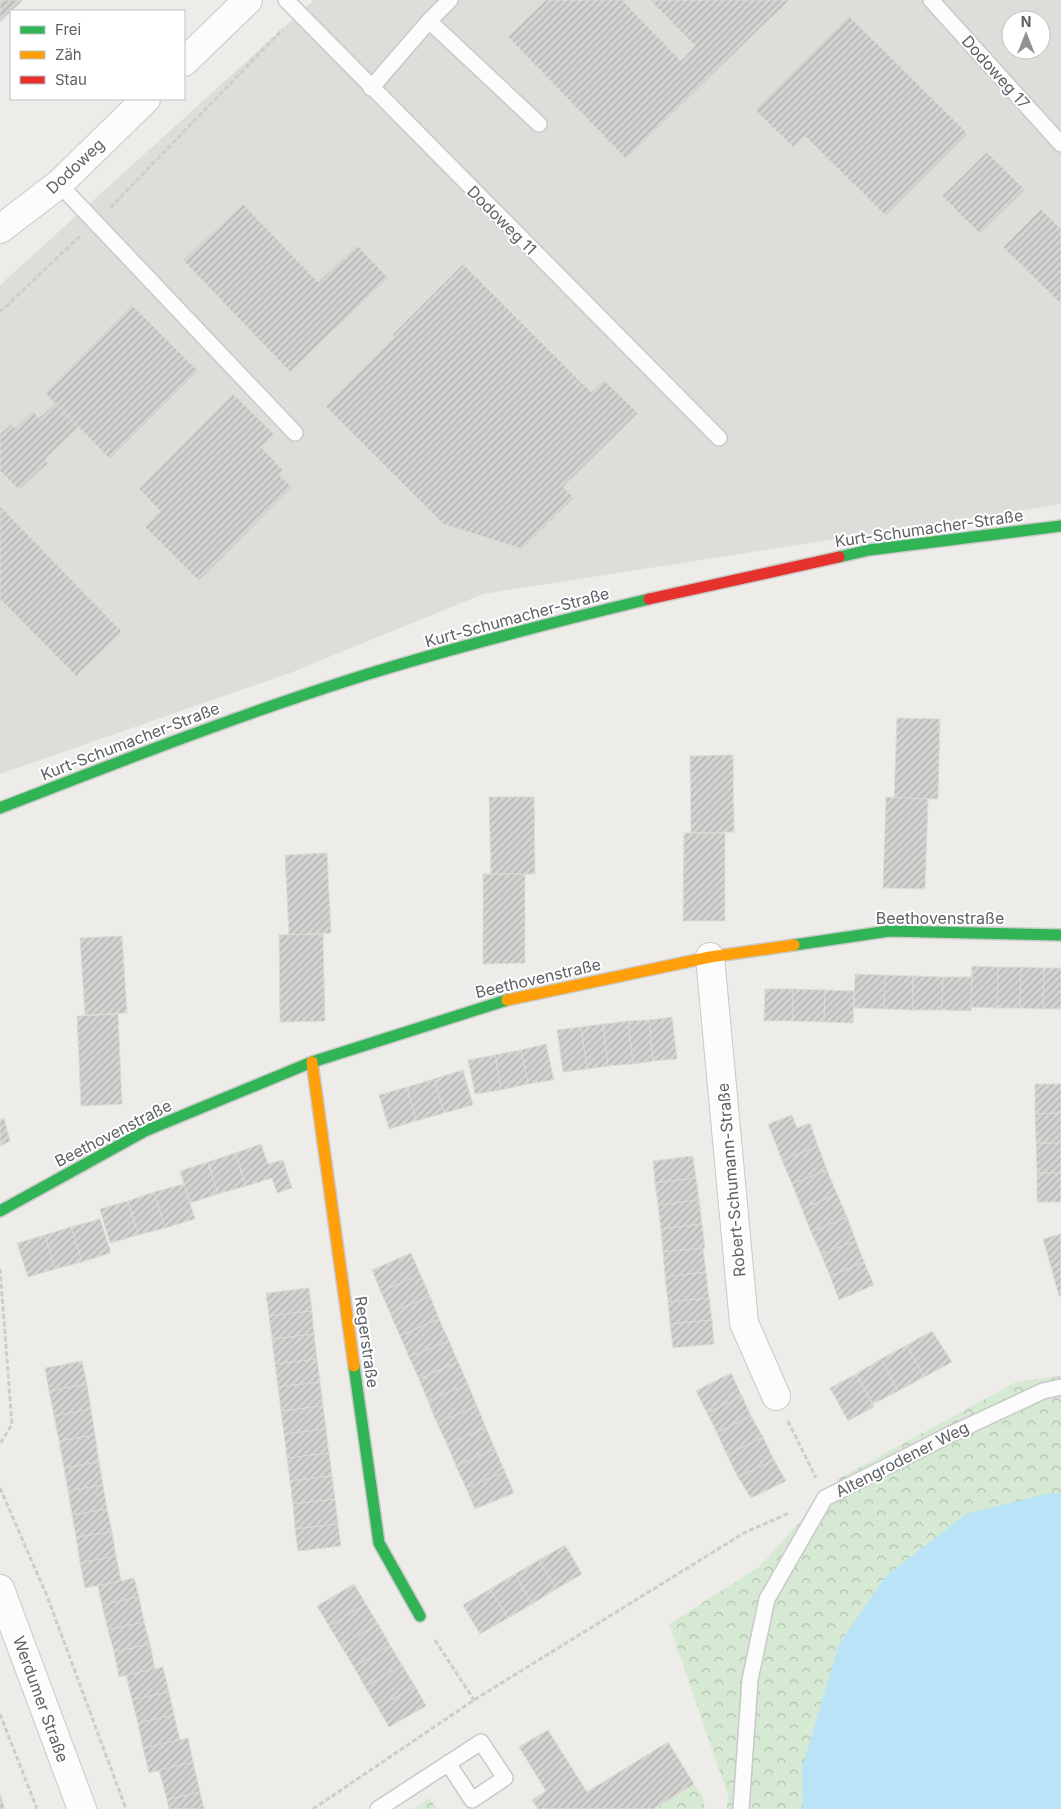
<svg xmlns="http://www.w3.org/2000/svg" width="1061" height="1809" viewBox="0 0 1061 1809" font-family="Inter,sans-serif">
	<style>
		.industrial { fill: #deddd9; fill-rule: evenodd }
		.forest { fill: url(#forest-crowns) }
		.water { fill: #bbe3f8 }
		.building { fill: url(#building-hatch); stroke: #dcdbd7 }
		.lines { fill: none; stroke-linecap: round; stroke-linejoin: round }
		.lane-casing { stroke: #c9c9c9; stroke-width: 18 }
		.street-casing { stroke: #c9c9c9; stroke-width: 30 }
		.fast-casing { stroke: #cacaca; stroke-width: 14 }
		.slow-casing { stroke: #cacaca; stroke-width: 14 }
		.jam-casing { stroke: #cacaca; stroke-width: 14 }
		.path { stroke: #c9cfcb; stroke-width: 3; stroke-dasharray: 5 2.5; stroke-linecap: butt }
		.lane { stroke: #fcfcfc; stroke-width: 15 }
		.street { stroke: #fcfcfc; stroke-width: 28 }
		.fast { stroke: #30b455; stroke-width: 11 }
		.slow { stroke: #ff9f0a; stroke-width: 11 }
		.jam { stroke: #e5322d; stroke-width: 11 }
		.labels { text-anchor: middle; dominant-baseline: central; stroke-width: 4; stroke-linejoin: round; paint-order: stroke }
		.street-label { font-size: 16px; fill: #5d6267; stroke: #fff }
	</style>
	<defs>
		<pattern id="forest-crowns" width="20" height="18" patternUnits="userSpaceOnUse" patternTransform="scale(1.25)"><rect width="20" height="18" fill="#d6ead3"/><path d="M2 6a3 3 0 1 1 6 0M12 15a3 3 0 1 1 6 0" fill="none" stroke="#b1c1af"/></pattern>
		<pattern id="building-hatch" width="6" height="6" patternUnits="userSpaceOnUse" patternTransform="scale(1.25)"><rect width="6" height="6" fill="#d4d3d1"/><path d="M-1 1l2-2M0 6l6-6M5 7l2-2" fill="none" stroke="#afafad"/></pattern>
	</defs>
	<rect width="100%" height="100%" fill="#edece8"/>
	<path class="industrial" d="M314,0H1061V504L483,594L290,673L0,774V285ZM1011,20H1041V50H1011Z"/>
	<g class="forest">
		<polygon points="1061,1376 1061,1809 727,1809 728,1795 669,1624 760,1566 838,1479 1016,1382"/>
		<polygon points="694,1784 703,1797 705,1809 653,1809"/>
		<polygon points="430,1798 436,1809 413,1809"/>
	</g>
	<polygon class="water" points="1050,1493 1061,1494 1061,1809 803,1809 802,1768 839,1644 886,1576 966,1514"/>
	<g class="building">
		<polygon points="0,0 23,0 0,22"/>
		<polygon points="546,0 626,0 624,2 681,61 695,46 650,0 789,0 626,159 508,37"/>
		<polygon points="849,16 968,134 886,216 805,136 794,148 755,110"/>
		<polygon points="987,152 1025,190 980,234 942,196"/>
		<polygon points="243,204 318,282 357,245 388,278 290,372 183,260"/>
		<polygon points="1041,209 1061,229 1061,304 1003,247"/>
		<polygon points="463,264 591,392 604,380 638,413 563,487 574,498 522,549 443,524 325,406 394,337 392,335"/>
		<polygon points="132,305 198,371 110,459 45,393"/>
		<polygon points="233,394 275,435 262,448 283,470 279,475 292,487 199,581 145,527 160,511 139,489"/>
		<polygon points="55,403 78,427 45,459 48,463 19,490 0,471 0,434 11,424 15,428 33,411 39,418"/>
		<polygon points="0,506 122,632 76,676 0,599"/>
		<polygon points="897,718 940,719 938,799 894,798"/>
		<polygon points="733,755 734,832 691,833 690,756"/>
		<polygon points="489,797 534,797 535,874 491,874"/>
		<polygon points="886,797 928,799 925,889 883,888"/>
		<polygon points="684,833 725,833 725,921 683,921"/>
		<polygon points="327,853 331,933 289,935 285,855"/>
		<polygon points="483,874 525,874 525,963 483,964"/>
		<polygon points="323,934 325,1021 280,1022 279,935"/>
		<polygon points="122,936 127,1013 85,1015 80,938"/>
		<polygon points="972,966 998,967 997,1008 971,1007"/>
		<polygon points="998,967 1021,967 1020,1008 997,1008"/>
		<polygon points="1021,967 1044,968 1043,1009 1020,1008"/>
		<polygon points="1044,968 1061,968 1061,1009 1043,1009"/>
		<polygon points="855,974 885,975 884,1009 854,1008"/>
		<polygon points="885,975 913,976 913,1010 884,1009"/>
		<polygon points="913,976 943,977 942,1010 913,1010"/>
		<polygon points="943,977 972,977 971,1011 942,1010"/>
		<polygon points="765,989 793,989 793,1021 764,1021"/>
		<polygon points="793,989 825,990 824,1022 793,1021"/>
		<polygon points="825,990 854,991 853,1023 824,1022"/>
		<polygon points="118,1014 122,1104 81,1106 77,1016"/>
		<polygon points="672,1017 677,1059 653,1061 649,1020"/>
		<polygon points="649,1020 653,1061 633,1064 628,1021"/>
		<polygon points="628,1021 633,1064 608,1066 603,1024"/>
		<polygon points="603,1024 608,1066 587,1069 581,1027"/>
		<polygon points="581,1027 587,1069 563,1072 557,1030"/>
		<polygon points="546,1044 554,1080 528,1084 521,1050"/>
		<polygon points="521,1050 528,1084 501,1090 495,1055"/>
		<polygon points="495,1055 501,1090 475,1094 468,1060"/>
		<polygon points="463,1070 473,1105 444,1113 434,1079"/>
		<polygon points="434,1079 444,1113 416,1121 407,1087"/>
		<polygon points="1035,1084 1061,1084 1061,1113 1035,1114"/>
		<polygon points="407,1087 416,1121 389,1129 379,1095"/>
		<polygon points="1061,1113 1061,1143 1036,1143 1035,1114"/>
		<polygon points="792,1115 797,1128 810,1123 818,1146 782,1160 768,1124"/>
		<polygon points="4,1118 10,1141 0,1146 0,1120"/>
		<polygon points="1036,1143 1061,1143 1061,1173 1037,1173"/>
		<polygon points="261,1144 268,1164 283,1160 292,1188 277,1193 272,1178 246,1186 235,1153"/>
		<polygon points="818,1146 827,1170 792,1184 782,1160"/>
		<polygon points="235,1153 246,1186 218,1194 208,1162"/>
		<polygon points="693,1156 696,1178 655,1183 653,1161"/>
		<polygon points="208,1162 218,1194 190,1203 180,1171"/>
		<polygon points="827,1170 837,1194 802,1209 792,1184"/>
		<rect x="1037" y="1173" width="24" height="29"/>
		<polygon points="696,1178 699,1200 658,1205 655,1183"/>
		<polygon points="184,1184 195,1219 165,1228 154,1192"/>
		<polygon points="154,1192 165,1228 138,1235 128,1201"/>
		<polygon points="837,1194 847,1217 811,1232 802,1209"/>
		<polygon points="699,1200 702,1224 661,1229 658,1205"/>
		<polygon points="128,1201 138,1235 110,1243 100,1209"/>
		<polygon points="847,1217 856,1241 821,1254 811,1232"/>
		<polygon points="100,1219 111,1253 82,1262 71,1227"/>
		<polygon points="702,1224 705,1248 663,1252 661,1229"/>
		<polygon points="71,1227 82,1262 55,1269 45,1235"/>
		<polygon points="1061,1234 1061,1264 1051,1267 1043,1239"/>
		<polygon points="45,1235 55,1269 28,1277 17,1243"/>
		<polygon points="856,1241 864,1262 830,1276 821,1254"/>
		<polygon points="703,1248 706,1272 665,1277 663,1252"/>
		<polygon points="411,1253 420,1274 381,1292 372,1270"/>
		<polygon points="864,1262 874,1285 839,1300 830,1276"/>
		<polygon points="1061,1264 1061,1296 1059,1296 1051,1267"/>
		<polygon points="706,1272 709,1298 668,1302 665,1277"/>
		<polygon points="420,1274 430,1296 390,1313 381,1292"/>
		<polygon points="309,1288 312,1311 269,1316 266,1293"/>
		<polygon points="430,1296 439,1319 400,1336 390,1313"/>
		<polygon points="709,1298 712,1320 670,1324 668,1302"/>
		<polygon points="312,1311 314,1334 272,1339 269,1316"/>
		<polygon points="439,1319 449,1341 409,1357 400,1336"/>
		<polygon points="712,1320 714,1344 673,1348 670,1324"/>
		<polygon points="932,1331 952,1362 924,1377 907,1345"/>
		<polygon points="314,1334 317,1359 275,1364 272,1339"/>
		<polygon points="449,1341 458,1362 419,1379 409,1357"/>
		<polygon points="907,1345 924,1377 898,1391 881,1359"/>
		<polygon points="317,1359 320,1382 278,1387 275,1364"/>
		<polygon points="881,1359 898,1391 873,1404 856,1374"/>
		<polygon points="82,1361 87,1384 49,1391 45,1368"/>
		<polygon points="458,1362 468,1384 428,1401 419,1379"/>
		<polygon points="731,1373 742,1396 707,1413 696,1391"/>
		<polygon points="856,1374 874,1407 848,1421 830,1388"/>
		<polygon points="320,1382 323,1406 281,1411 278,1387"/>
		<polygon points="87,1384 91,1409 54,1416 49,1391"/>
		<polygon points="468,1384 477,1406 437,1423 428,1401"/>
		<polygon points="742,1396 751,1416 717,1433 707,1413"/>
		<polygon points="323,1406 326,1429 284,1434 281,1411"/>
		<polygon points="477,1406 486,1428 447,1444 437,1423"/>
		<polygon points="91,1409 95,1435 59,1441 54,1416"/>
		<polygon points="751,1416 763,1437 727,1455 717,1433"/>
		<polygon points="486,1428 495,1449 456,1466 447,1444"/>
		<polygon points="326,1429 329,1453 287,1458 284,1434"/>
		<polygon points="95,1435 99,1462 64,1468 59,1441"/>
		<polygon points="763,1437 774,1460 738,1477 727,1455"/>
		<polygon points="495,1449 505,1472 466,1488 456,1466"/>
		<polygon points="329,1453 332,1476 290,1481 287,1458"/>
		<polygon points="774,1460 786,1481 751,1498 738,1477"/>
		<polygon points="99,1462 103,1485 68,1491 64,1468"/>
		<polygon points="505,1472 514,1493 475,1509 466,1488"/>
		<polygon points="332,1476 335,1499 293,1504 290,1481"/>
		<polygon points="103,1485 107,1509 72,1515 68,1491"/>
		<polygon points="335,1499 338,1524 295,1529 293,1504"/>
		<polygon points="107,1509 112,1532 76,1537 72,1515"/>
		<polygon points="338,1524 341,1546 298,1551 295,1529"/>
		<polygon points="112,1532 116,1556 80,1563 76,1537"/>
		<polygon points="565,1545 582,1574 556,1589 539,1560"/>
		<polygon points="116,1556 121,1581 85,1588 80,1563"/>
		<polygon points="539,1560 556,1589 532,1604 515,1574"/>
		<polygon points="515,1574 532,1604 508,1618 490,1589"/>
		<polygon points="134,1578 139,1597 102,1605 98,1586"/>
		<polygon points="354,1584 366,1604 329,1626 317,1606"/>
		<polygon points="490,1589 508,1618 480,1634 463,1605"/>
		<polygon points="139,1597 144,1622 108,1630 102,1605"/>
		<polygon points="366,1604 378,1624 341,1646 329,1626"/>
		<polygon points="144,1622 150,1644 114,1652 108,1630"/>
		<polygon points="378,1624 390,1645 354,1667 341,1646"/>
		<polygon points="150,1644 155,1669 119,1677 114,1652"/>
		<polygon points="390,1645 402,1665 365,1687 354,1667"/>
		<polygon points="402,1665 415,1686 378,1708 365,1687"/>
		<polygon points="163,1667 169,1692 132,1700 126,1675"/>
		<polygon points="415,1686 426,1706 389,1727 378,1708"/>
		<polygon points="169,1692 174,1715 138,1723 132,1700"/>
		<polygon points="174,1715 180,1740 143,1748 138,1723"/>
		<polygon points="548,1730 587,1792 668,1742 694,1784 653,1809 538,1809 532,1800 546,1791 519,1747"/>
		<polygon points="188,1738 193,1762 149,1773 143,1748"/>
		<polygon points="193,1762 200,1792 167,1800 159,1770"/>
		<polygon points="200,1792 204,1809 169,1809 167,1800"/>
		<polygon points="0,1794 5,1809 0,1809"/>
	</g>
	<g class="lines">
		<g class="lane-casing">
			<g id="lane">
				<polyline points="286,0 719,438"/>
				<polyline points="931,0 1061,144"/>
				<polyline points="429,21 539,124"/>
				<polyline points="371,88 429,21 450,0"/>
				<polyline points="59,184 295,433"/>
				<polyline points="378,1809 481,1742 505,1778 472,1800 448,1763"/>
				<polyline points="741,1809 750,1680 767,1599 825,1498 951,1434 1043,1391 1061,1387"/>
			</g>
		</g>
		<g class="street-casing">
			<g id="street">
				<polyline points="184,62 248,0"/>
				<polyline points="0,229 59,184 146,99"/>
				<polyline points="710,957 744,1323 776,1396"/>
				<polyline points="0,1589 82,1809"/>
			</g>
		</g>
		<g class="fast-casing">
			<g id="fast">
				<polyline points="839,557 869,550 1061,526"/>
				<path d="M0,808C121,761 241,714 365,675C458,646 554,622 649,599"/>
				<polyline points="794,945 889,931 1061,935"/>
				<polyline points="0,1211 145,1131 312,1062 507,1000"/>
				<polyline points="354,1366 379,1543 420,1616"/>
			</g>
		</g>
		<g class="slow-casing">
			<g id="slow">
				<polyline points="507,1000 710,957 794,945"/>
				<polyline points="312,1062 354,1366"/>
			</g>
		</g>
		<g class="jam-casing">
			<polyline id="jam" points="649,599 839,557"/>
		</g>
		<g class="path">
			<polyline points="110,208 283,29"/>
			<polyline points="0,312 80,236"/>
			<polyline points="0,1269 12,1424 0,1444"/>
			<polyline points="788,1421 816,1478"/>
			<polyline points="0,1488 47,1596 126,1809"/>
			<polyline points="435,1640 474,1700"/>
			<polyline points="0,1714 37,1809"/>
			<polyline points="313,1809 474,1700 744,1533 789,1513"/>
		</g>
		<use href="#lane" class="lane"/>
		<use href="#street" class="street"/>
		<use href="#fast" class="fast"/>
		<use href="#slow" class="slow"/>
		<use href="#jam" class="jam"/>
	</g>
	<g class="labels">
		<g class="street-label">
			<text transform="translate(996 72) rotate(48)">Dodoweg 17</text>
			<text transform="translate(75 166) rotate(-43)">Dodoweg</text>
			<text transform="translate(502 220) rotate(45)">Dodoweg 11</text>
			<text transform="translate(929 528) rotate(-8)">Kurt-Schumacher-Straße</text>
			<text transform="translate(517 617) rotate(-15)">Kurt-Schumacher-Straße</text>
			<text transform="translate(130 741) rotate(-21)">Kurt-Schumacher-Straße</text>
			<text x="940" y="918">Beethovenstraße</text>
			<text transform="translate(538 978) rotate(-13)">Beethovenstraße</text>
			<text transform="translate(113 1133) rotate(-27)">Beethovenstraße</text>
			<text transform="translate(731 1180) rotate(-95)">Robert-Schumann-Straße</text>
			<text transform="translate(367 1342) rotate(82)">Regerstraße</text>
			<text transform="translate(902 1459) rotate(-27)">Altengrodener Weg</text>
			<text transform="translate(41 1699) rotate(70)">Werdumer Straße</text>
		</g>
	</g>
	<rect x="10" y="10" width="175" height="90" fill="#ffffff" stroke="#bec0c2"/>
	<rect x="20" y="26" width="25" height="8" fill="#30b455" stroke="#bec0c2"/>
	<text x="55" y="35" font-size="15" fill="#5d6267">Frei</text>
	<rect x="20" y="51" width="25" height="8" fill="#ff9f0a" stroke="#bec0c2"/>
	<text x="55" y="60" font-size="15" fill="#5d6267">Zäh</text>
	<rect x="20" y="76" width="25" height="8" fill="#e5322d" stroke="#bec0c2"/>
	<text x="55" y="85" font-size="15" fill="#5d6267">Stau</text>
	<g transform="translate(1026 35)"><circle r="24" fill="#ffffff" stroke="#bec0c2"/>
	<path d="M0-4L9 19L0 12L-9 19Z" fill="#8f9294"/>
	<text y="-8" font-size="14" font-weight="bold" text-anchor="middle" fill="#5d6267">N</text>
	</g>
</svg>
